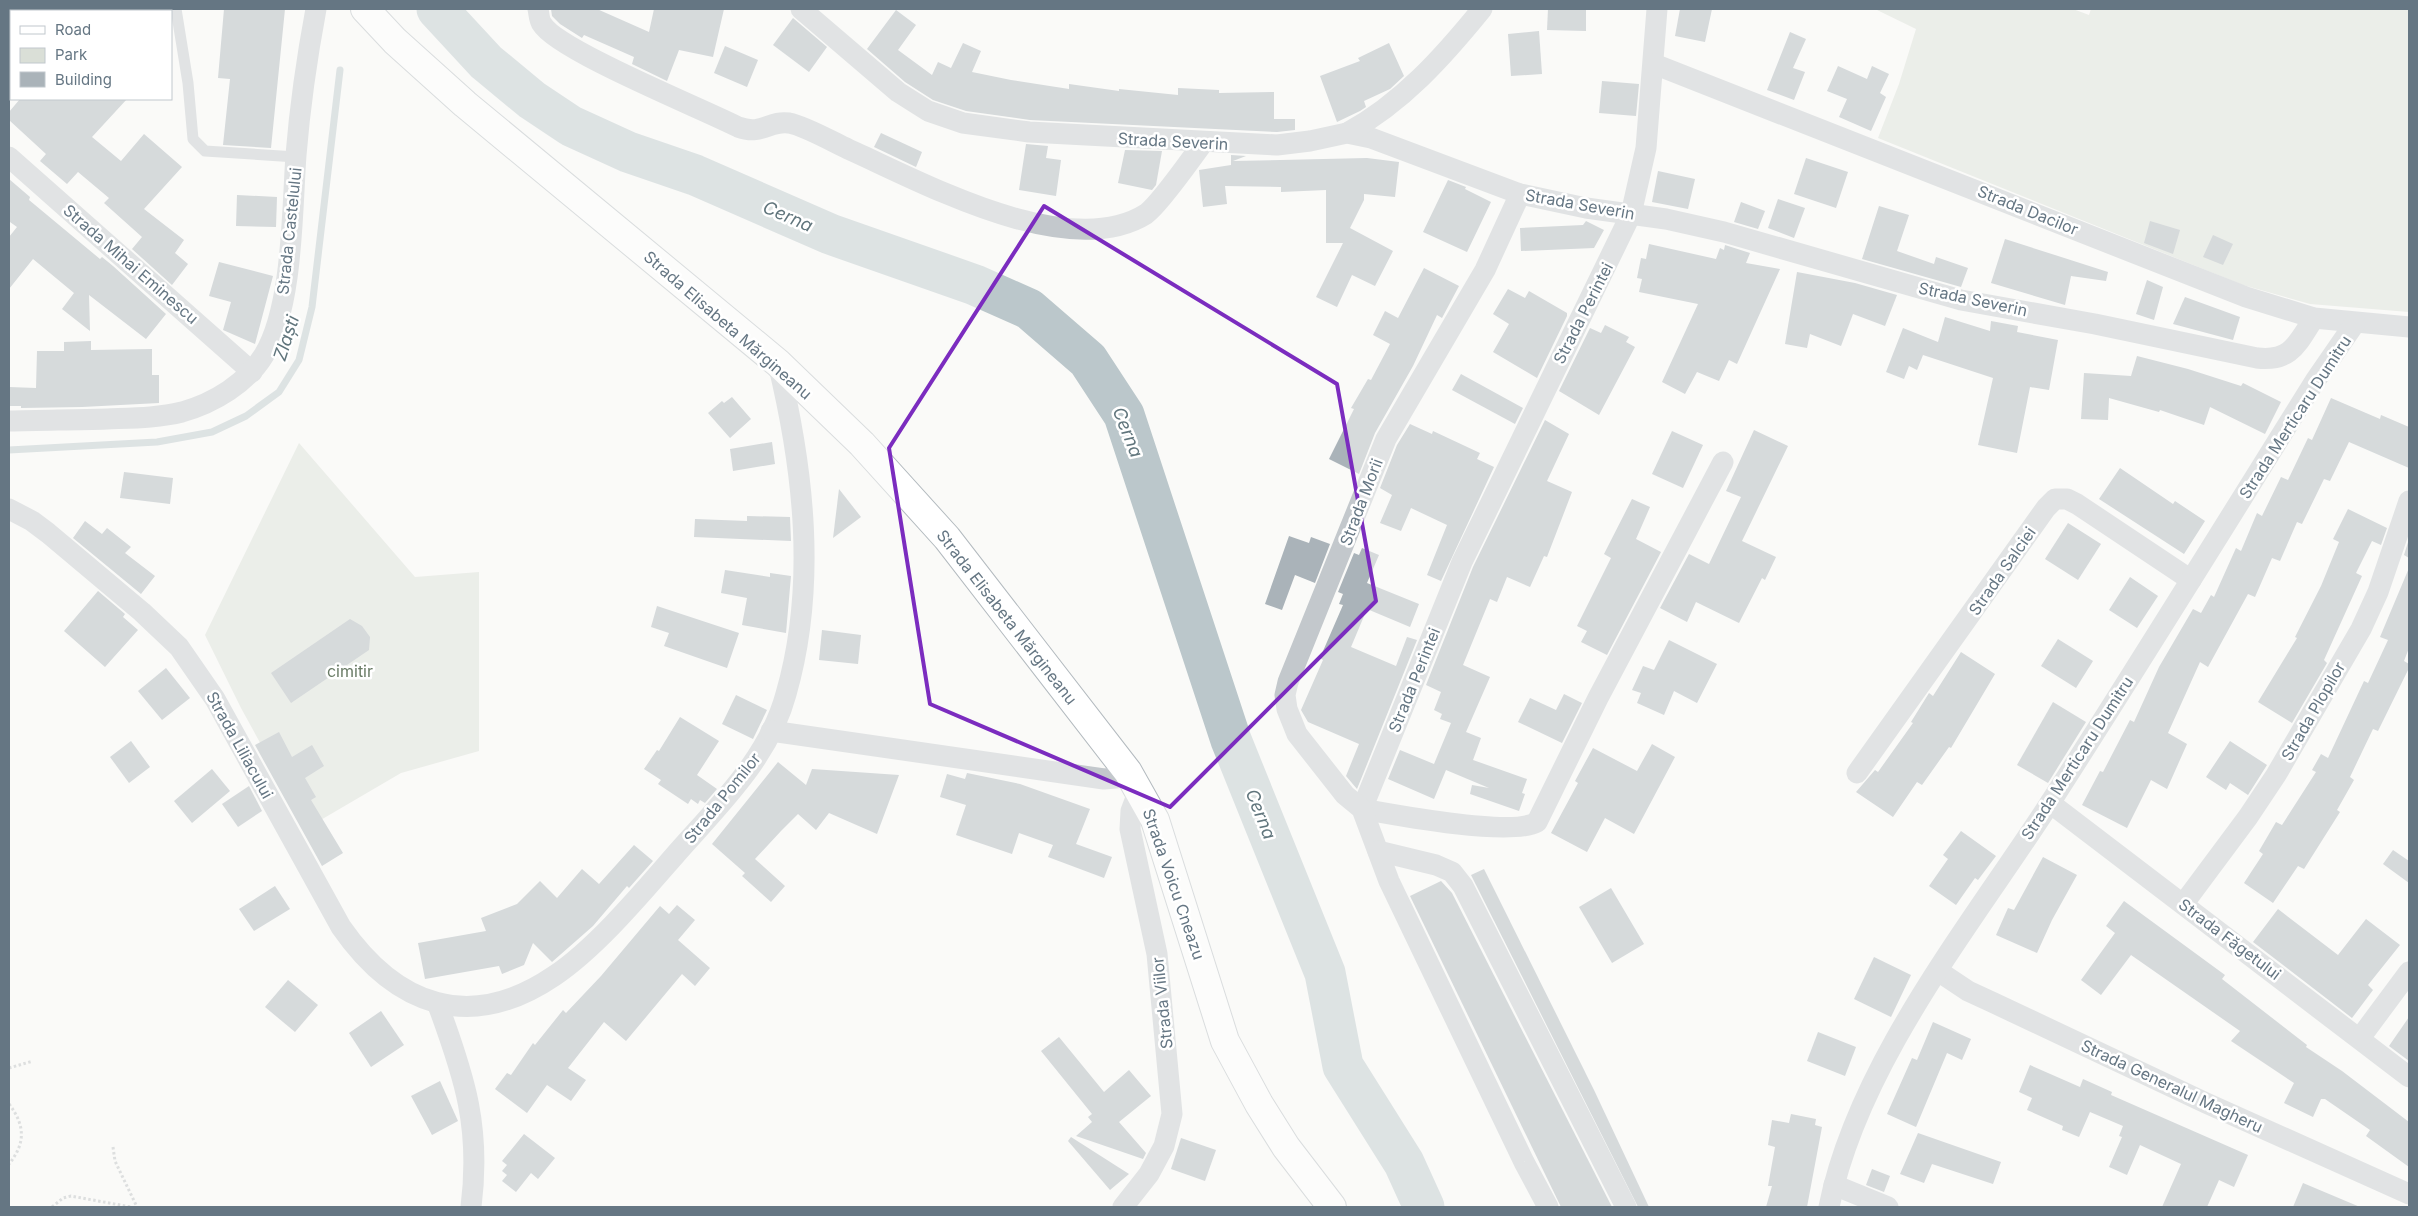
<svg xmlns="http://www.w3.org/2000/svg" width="2418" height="1216" viewBox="0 0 2418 1216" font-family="Inter,sans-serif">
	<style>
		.green { fill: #dadfd7 }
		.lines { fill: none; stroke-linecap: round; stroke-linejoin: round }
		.stream { stroke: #bbc7cb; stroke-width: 7 }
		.river { stroke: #bbc7cb; stroke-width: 41 }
		.building { fill: #aab3b9 }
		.secondary-casing { stroke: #b3babf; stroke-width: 30 }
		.path { stroke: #bbbfc2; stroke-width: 3; stroke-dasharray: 2.5 2.5; stroke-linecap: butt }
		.service { stroke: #c3c8cc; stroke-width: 11 }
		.minor { stroke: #c3c8cc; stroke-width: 21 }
		.secondary { stroke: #fff; stroke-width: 28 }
		.marked { fill: none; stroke: #7b2cbf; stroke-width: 4; stroke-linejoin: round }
		.labels { text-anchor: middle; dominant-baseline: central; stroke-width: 5; stroke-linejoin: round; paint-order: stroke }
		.street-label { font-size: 16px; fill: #657683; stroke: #fff }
		.park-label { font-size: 16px; fill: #687a64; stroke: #fff }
		.water-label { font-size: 18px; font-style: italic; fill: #60757c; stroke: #fff }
	</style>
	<rect width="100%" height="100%" fill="#fafaf8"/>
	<g class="green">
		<polygon points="1875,9 2073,9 2089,15 2091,9 2409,9 2409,312 2310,304 2243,285 1878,138 1899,84 1916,29"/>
		<polygon points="299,443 415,577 479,572 479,751 401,773 307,828 241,708 205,635"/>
	</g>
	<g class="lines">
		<polyline class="stream" points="9,450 157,442 212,432 246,416 279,392 299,360 312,307 340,70"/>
		<polyline class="river" points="437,9 486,62 532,100 571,126 628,152 695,175 830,234 975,285 1029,309 1088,360 1124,415 1231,740 1325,973 1343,1066 1404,1163 1424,1207"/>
	</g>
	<g class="building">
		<polygon points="224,9 285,9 271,148 223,145 230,79 218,78"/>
		<polygon points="551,9 597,9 649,32 654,9 724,9 713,57 679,50 667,81 632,64 634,57 584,35 582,38 560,24 552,16"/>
		<polygon points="1548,9 1586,9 1586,31 1547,30"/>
		<polygon points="1680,9 1712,9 1705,42 1675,36"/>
		<polygon points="896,10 916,25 898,50 932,75 938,62 951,68 963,43 981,51 972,72 1011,80 1069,89 1069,84 1119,91 1119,89 1178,95 1178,88 1219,90 1219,93 1274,92 1274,119 1295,119 1295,130 1277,132 1030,120 966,111 933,100 905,82 867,49"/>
		<polygon points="793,18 827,47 809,72 773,45"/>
		<polygon points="1539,31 1542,74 1511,76 1508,34"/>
		<polygon points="1790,32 1806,39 1793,68 1805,72 1794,100 1767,90"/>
		<polygon points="1389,43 1404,76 1390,89 1364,101 1366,107 1360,111 1337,122 1320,76 1360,61 1358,58"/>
		<polygon points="725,46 758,60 747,87 714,73"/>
		<polygon points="1838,66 1867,79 1872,66 1889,74 1880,93 1886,97 1871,131 1839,117 1847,99 1827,91"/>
		<polygon points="1602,81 1639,84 1636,116 1599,113"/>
		<polygon points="20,99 127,99 92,137 121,161 144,134 182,167 144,209 184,240 175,253 188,264 172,285 132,249 142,237 104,203 109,198 78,172 67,184 40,161 46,154 9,120 9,112"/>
		<polygon points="881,133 922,152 916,167 874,147"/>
		<polygon points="1026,144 1048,146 1046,158 1061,160 1056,196 1019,190"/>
		<polygon points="1125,150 1162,151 1156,185 1152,190 1118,183"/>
		<polygon points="1231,155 1246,156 1233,161 1367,158 1399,162 1395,197 1364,194 1364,200 1350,228 1393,251 1375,286 1352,275 1337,307 1316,297 1343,243 1326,243 1326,190 1281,192 1281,187 1225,186 1227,204 1203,207 1199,170 1231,165"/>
		<polygon points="1806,158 1848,172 1836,208 1794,194"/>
		<polygon points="1658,171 1695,179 1688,209 1652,202"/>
		<polygon points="9,179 30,197 29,200 100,259 102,257 113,266 166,314 146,339 89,295 90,331 62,309 74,293 33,259 9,289 9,237 17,227 10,222 9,223"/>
		<polygon points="1448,180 1466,187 1465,189 1491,202 1467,252 1423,232"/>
		<polygon points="237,195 277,197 276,227 236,226"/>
		<polygon points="1778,199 1805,208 1794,238 1768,228"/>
		<polygon points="1741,202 1765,211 1758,229 1734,222"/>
		<polygon points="1879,206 1909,215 1897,251 1934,264 1936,257 1968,268 1961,287 1862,259"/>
		<polygon points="1586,221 1604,230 1594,248 1521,251 1520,228 1583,225"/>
		<polygon points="2150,221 2180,230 2173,254 2144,243"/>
		<polygon points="2213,235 2233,244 2223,265 2203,257"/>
		<polygon points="2005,239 2108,272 2106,281 2071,276 2065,305 1991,283"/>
		<polygon points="1649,244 1716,259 1720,248 1724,250 1725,245 1750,253 1746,263 1780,269 1737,364 1729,360 1719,381 1697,372 1685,394 1662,382 1698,304 1639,292 1642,279 1637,278 1641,258 1646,259"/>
		<polygon points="219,262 273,276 255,344 223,330 231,302 209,296"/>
		<polygon points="1424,268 1459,286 1442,318 1437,315 1413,366 1375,433 1359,474 1329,459 1354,409 1351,408 1368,379 1371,380 1390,344 1373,335 1385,311 1398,318"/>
		<polygon points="1797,272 1855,283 1897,295 1885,326 1853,314 1841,346 1810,334 1807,348 1785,344"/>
		<polygon points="2147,280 2163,287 2154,320 2136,314"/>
		<polygon points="1508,289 1525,298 1529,291 1567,313 1567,316 1537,378 1493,352 1509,324 1493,314"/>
		<polygon points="2185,297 2240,317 2233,340 2173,324"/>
		<polygon points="1945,317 1990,331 1991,321 2018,326 2017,332 2058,340 2049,390 2030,387 2017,453 1978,445 1993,378 1923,355 1917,370 1909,366 1904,379 1886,372 1903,328 1938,342"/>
		<polygon points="1605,325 1629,337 1626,342 1635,347 1599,415 1559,391 1590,328 1601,333"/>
		<polygon points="91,341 91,350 152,349 152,375 159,375 159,403 82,407 21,408 21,406 9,406 9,387 36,388 37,351 64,351 64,342"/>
		<polygon points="2137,356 2188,369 2241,386 2243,383 2281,402 2265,434 2210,407 2204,425 2160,410 2159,412 2109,398 2108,420 2081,419 2084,373 2131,376"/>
		<polygon points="1461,374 1523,408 1515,424 1452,390"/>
		<polygon points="732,397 751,419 730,438 708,413 722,401 724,403"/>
		<polygon points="2331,398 2380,419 2381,415 2409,427 2409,468 2349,442 2330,481 2324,479 2302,524 2297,522 2280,561 2272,558 2255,597 2248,594 2208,667 2200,662 2168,733 2187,744 2167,789 2151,780 2127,828 2082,805 2100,771 2103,772 2130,720 2134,722 2159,667 2193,609 2201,613 2211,595 2214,597 2236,548 2241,551 2257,513 2262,516 2281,477 2288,480 2308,438 2312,440"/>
		<polygon points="1545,420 1569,434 1547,481 1572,492 1547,557 1544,556 1530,587 1507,577 1497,602 1490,599 1463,665 1490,677 1466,732 1481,738 1473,760 1527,779 1522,793 1525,794 1519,811 1470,794 1472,785 1489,788 1446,770 1434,799 1388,779 1400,750 1434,764 1451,723 1440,719 1442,714 1434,710 1441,692 1426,685 1473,567"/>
		<polygon points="1410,424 1432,434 1433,431 1480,453 1477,459 1494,467 1441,581 1427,575 1447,525 1411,508 1401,531 1380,523 1392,495 1380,488 1397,445"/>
		<polygon points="1754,430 1788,446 1742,541 1776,557 1765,580 1762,578 1739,623 1696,602 1687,622 1660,608 1689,554 1709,564 1741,497 1726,491"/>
		<polygon points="1672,431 1703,445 1683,488 1652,474"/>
		<polygon points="772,442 775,464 733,471 730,449"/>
		<polygon points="2120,468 2173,504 2175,501 2205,521 2184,554 2099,499"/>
		<polygon points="124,472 173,478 170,504 120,498"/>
		<polygon points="839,489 861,517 833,538"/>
		<polygon points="1632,499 1650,507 1636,539 1661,552 1607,655 1581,642 1587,631 1577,626 1611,558 1604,554"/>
		<polygon points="2348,509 2387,528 2381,545 2372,541 2356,573 2362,576 2324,660 2327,663 2292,723 2258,702 2297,638 2295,637 2321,586 2339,542 2333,539"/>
		<polygon points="747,516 790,517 791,541 694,537 695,519 747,521"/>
		<polygon points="85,521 102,534 107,528 131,547 125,553 155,576 141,594 73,538"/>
		<polygon points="2068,523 2101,544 2078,580 2045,559"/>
		<polygon points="1289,536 1309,543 1311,537 1330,544 1315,583 1295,575 1282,610 1265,604"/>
		<polygon points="2409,539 2409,558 2404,555"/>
		<polygon points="1362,548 1379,555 1367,583 1419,604 1410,627 1367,609 1351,647 1396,666 1407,637 1417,640 1357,789 1346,776 1359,744 1308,722 1301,710 1323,660 1320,658 1343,605 1339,604 1343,594 1338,592 1354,553 1359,555"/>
		<polygon points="2409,568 2409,648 2404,661 2409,664 2409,668 2378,731 2373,729 2350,777 2354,780 2337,810 2340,812 2304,869 2298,866 2273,903 2244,883 2263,854 2259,851 2276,822 2282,825 2316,772 2312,770 2321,754 2328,758 2364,681 2368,683 2388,640 2380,637"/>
		<polygon points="725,570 770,577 770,573 791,576 786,633 742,625 747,598 721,593"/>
		<polygon points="2130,577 2158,596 2137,628 2109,610"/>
		<polygon points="98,591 125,614 123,617 138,630 105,667 64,631"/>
		<polygon points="657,606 739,633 727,668 664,646 669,633 651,627"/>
		<polygon points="350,619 362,626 370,637 369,650 291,703 271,673"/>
		<polygon points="822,630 861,635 858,664 819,660"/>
		<polygon points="2058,639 2093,661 2076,688 2041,666"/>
		<polygon points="1669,640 1717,664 1697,703 1674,691 1664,715 1637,703 1641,693 1632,690 1643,666 1654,670"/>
		<polygon points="1961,652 1995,674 1951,748 1949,747 1922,785 1917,782 1893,817 1856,792 1875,770 1878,772 1913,723 1911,722 1929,693 1933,696"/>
		<polygon points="166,668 190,698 162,720 138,691"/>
		<polygon points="1564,694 1582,703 1562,743 1518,722 1530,698 1556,710"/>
		<polygon points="736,695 767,710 753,739 722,724"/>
		<polygon points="2053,702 2086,722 2048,783 2017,765"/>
		<polygon points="680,717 719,741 697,775 717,789 705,803 700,800 698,804 691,799 688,804 658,784 661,780 644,769 657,750 659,751"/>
		<polygon points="279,732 292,757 312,745 324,766 305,778 316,797 311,800 343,853 322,866 255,745"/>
		<polygon points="131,741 150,767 129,783 110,757"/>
		<polygon points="2230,741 2267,765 2248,795 2230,783 2226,790 2206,777"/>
		<polygon points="1652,744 1675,757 1634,834 1605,818 1587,852 1551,833 1578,783 1575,781 1593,748 1637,771"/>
		<polygon points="778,762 806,785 812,769 899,775 877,834 829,813 816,830 798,814 781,831 755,859 785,886 771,902 742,876 745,873 712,844"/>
		<polygon points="212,769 230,791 192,823 174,801"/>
		<polygon points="967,773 1020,784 1090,809 1076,844 1112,857 1104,878 1048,857 1053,845 1019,833 1012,854 956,835 966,805 940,797 947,774 965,779"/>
		<polygon points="249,786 262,811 238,827 222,804"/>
		<polygon points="1961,831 1996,856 1978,880 1975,878 1956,905 1929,886 1948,859 1943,855"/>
		<polygon points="634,845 653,861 629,888 627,886 593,926 552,962 533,943 524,965 502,974 499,966 425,979 418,943 486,931 481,918 517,904 540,881 557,898 582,869 599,884"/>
		<polygon points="2393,850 2409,861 2409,883 2383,864"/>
		<polygon points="2043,857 2077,875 2052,920 2037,953 1996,935 2008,908 2014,910"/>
		<polygon points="1484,869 1594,1090 1649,1207 1638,1207 1471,875"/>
		<polygon points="1441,881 1452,893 1612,1207 1561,1207 1410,896"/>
		<polygon points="275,886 290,909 254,931 239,909"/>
		<polygon points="1611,888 1644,944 1612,963 1579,907"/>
		<polygon points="2124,901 2225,975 2222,979 2307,1045 2306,1047 2342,1071 2409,1122 2409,1167 2366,1136 2370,1130 2325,1099 2321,1099 2313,1117 2284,1103 2294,1083 2231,1041 2240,1031 2131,955 2101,995 2081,980 2115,933 2106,926"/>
		<polygon points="677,905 695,920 678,940 710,968 695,986 682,974 626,1041 604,1022 568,1068 586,1080 571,1101 547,1085 527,1113 495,1089 507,1073 511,1075 533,1043 535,1045 563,1010 566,1013 601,976 660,906 669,914"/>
		<polygon points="2278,909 2338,955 2366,919 2400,945 2368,985 2373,990 2352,1018 2253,942"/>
		<polygon points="1874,957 1911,975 1891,1017 1854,999"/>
		<polygon points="288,980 318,1005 295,1032 265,1007"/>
		<polygon points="381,1011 404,1045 371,1067 349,1033"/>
		<polygon points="2409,1017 2409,1061 2389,1046"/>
		<polygon points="1933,1022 1971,1039 1962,1060 1947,1053 1916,1127 1887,1114 1912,1058 1917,1060"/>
		<polygon points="1818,1032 1856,1047 1845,1076 1807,1061"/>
		<polygon points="1059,1037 1104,1092 1129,1070 1151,1096 1119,1122 1146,1153 1143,1159 1076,1136 1092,1122 1088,1117 1092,1114 1041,1051"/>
		<polygon points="2030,1065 2080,1087 2083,1079 2112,1092 2111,1095 2248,1155 2234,1187 2219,1180 2207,1207 2162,1207 2181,1164 2140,1145 2127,1175 2109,1167 2122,1137 2119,1136 2123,1126 2090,1112 2079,1137 2062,1130 2063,1126 2027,1110 2032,1098 2019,1092"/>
		<polygon points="440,1081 458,1121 432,1135 411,1096"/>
		<polygon points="1791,1114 1816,1119 1815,1125 1822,1127 1807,1207 1766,1207 1772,1186 1768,1186 1775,1147 1768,1145 1772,1120 1789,1123"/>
		<polygon points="1918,1133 2001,1162 1993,1184 1932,1164 1924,1183 1900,1174"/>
		<polygon points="524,1134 555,1158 538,1179 531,1173 516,1192 502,1181 507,1175 502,1171 507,1165 502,1161"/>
		<polygon points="1071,1137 1129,1174 1110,1190 1068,1141"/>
		<polygon points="1181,1138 1216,1150 1205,1181 1171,1169"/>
		<polygon points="1872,1169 1890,1176 1884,1192 1866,1185"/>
		<polygon points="2303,1183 2360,1207 2293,1207"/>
	</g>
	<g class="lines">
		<g class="secondary-casing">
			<polyline id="secondary" points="365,9 395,41 465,104 778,363 862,444 947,538 1128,772 1155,820 1225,1041 1259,1104 1286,1147 1332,1207"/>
		</g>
		<g class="path">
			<polyline points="9,1068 33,1061"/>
			<path d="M9,1104C25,1125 26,1143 9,1164"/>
			<polyline points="113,1147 115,1161 137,1207"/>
			<polyline points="52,1207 63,1198 71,1196 131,1207"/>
		</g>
		<polyline class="service" points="176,9 188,83 193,139 205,151 296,157"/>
		<g class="minor">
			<path d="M538,9C539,13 539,20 542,24C557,50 703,109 738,127C763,136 769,120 789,123C805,126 833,142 848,149C922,182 1068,263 1146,214C1160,204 1191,159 1203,143"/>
			<path d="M801,9L898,92L928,111L963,123L1029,132L1277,145L1310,141L1347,133L1371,138L1520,194L1586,208L1666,219L1724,232L1961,300L2095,324L2257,358C2291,362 2297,344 2314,318"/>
			<path d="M1657,9L1646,148L1631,214L1462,562L1362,809C1395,815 1512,837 1537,822L1598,698L1723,462"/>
			<polyline points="1654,64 2246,297 2314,318 2409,327"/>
			<path d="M1347,133C1402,103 1443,57 1482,9"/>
			<polyline points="9,157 252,372"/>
			<polyline points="1520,194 1485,270 1386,439 1288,682 1285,695 1287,709 1297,734 1345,795 1362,809 1389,881 1524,1162 1548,1207"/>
			<path d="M9,421C41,420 74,420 107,419C132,418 158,418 182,412C214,403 247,383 264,355C293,307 292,211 296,155C300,106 307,57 316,9"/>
			<path d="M9,509L32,521L48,533L142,612L179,647L215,699L341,927C396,1006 470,1033 554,976C596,948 642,893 676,854C718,806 769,758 786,694C817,586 804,471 778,363"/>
			<polyline points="771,731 1104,779 1116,778 1128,772"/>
			<polyline points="1857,773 2046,508 2055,499 2067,499 2077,504 2191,580"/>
			<polyline points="2050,803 2409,1077"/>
			<polyline points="1378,851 1436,865 1452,872 1463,886 1626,1207"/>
			<polyline points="2184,903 2248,817 2276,775 2361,629 2378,592 2409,501"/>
			<polyline points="1938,971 1968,991 1994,1003 2206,1103 2409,1194"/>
			<path d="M438,1005C465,1078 481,1128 471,1207"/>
			<polyline points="2360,1038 2409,972"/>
			<polyline points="1834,1185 1888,1207"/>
			<polyline points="1123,1207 1149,1174 1164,1146 1172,1114 1157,954 1130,829 1131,811 1139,790"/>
			<path d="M1829,1207C1858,1063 1971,925 2050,803C2140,663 2227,522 2315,381L2355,323"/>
		</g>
		<use href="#secondary" class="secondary"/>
	</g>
	<path d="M0 0H2418V1216H0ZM1044,206L1337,384L1376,601L1170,807L930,704L889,448Z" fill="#fafaf8" fill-opacity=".55" fill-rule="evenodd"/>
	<path class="marked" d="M1044,206L1337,384L1376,601L1170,807L930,704L889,448Z"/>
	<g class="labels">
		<g class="street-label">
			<text transform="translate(1173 141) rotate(3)">Strada Severin</text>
			<text transform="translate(1580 204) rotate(10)">Strada Severin</text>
			<text transform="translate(2028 210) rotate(22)">Strada Dacilor</text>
			<text transform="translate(289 231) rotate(-84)">Strada Castelului</text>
			<text transform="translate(131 264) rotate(41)">Strada Mihai Eminescu</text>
			<text transform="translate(1973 299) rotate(12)">Strada Severin</text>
			<text transform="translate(1583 313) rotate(-63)">Strada Perintei</text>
			<text transform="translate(728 325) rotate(41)">Strada Elisabeta Mărgineanu</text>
			<text transform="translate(2295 417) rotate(-57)">Strada Merticaru Dumitru</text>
			<text transform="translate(1361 502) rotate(-69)">Strada Morii</text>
			<text transform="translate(2002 571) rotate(-55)">Strada Salciei</text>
			<text transform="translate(1007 617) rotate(52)">Strada Elisabeta Mărgineanu</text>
			<text transform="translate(1414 680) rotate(-68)">Strada Perintei</text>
			<text transform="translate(2313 711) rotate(-60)">Strada Plopilor</text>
			<text transform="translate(240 745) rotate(61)">Strada Liliacului</text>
			<text transform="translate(2077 758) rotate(-57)">Strada Merticaru Dumitru</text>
			<text transform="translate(722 798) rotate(-51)">Strada Pomilor</text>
			<text transform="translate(1174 884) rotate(71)">Strada Voicu Cneazu</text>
			<text transform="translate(2230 939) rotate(37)">Strada Făgetului</text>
			<text transform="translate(1162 1003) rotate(-96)">Strada Viilor</text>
			<text transform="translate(2172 1086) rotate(25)">Strada Generalul Magheru</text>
		</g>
		<g class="park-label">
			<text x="350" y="671">cimitir</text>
		</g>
		<g class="water-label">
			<text transform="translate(788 216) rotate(23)">Cerna</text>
			<text transform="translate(286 338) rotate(-72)">Zlaști</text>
			<text transform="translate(1128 432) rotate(68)">Cerna</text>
			<text transform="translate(1261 814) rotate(68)">Cerna</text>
		</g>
	</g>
	<rect width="2418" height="1216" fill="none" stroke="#657683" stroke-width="20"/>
	<rect x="10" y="10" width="162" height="90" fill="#ffffff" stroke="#c1c8cd"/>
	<rect x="20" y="26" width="25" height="8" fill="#ffffff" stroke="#c1c8cd"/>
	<text x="55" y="35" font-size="15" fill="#657683">Road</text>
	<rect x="20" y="48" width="25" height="15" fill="#dadfd7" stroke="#c1c8cd"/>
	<text x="55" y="60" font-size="15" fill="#657683">Park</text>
	<rect x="20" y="72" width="25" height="15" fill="#aab3b9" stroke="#c1c8cd"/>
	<text x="55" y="85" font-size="15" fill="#657683">Building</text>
</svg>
